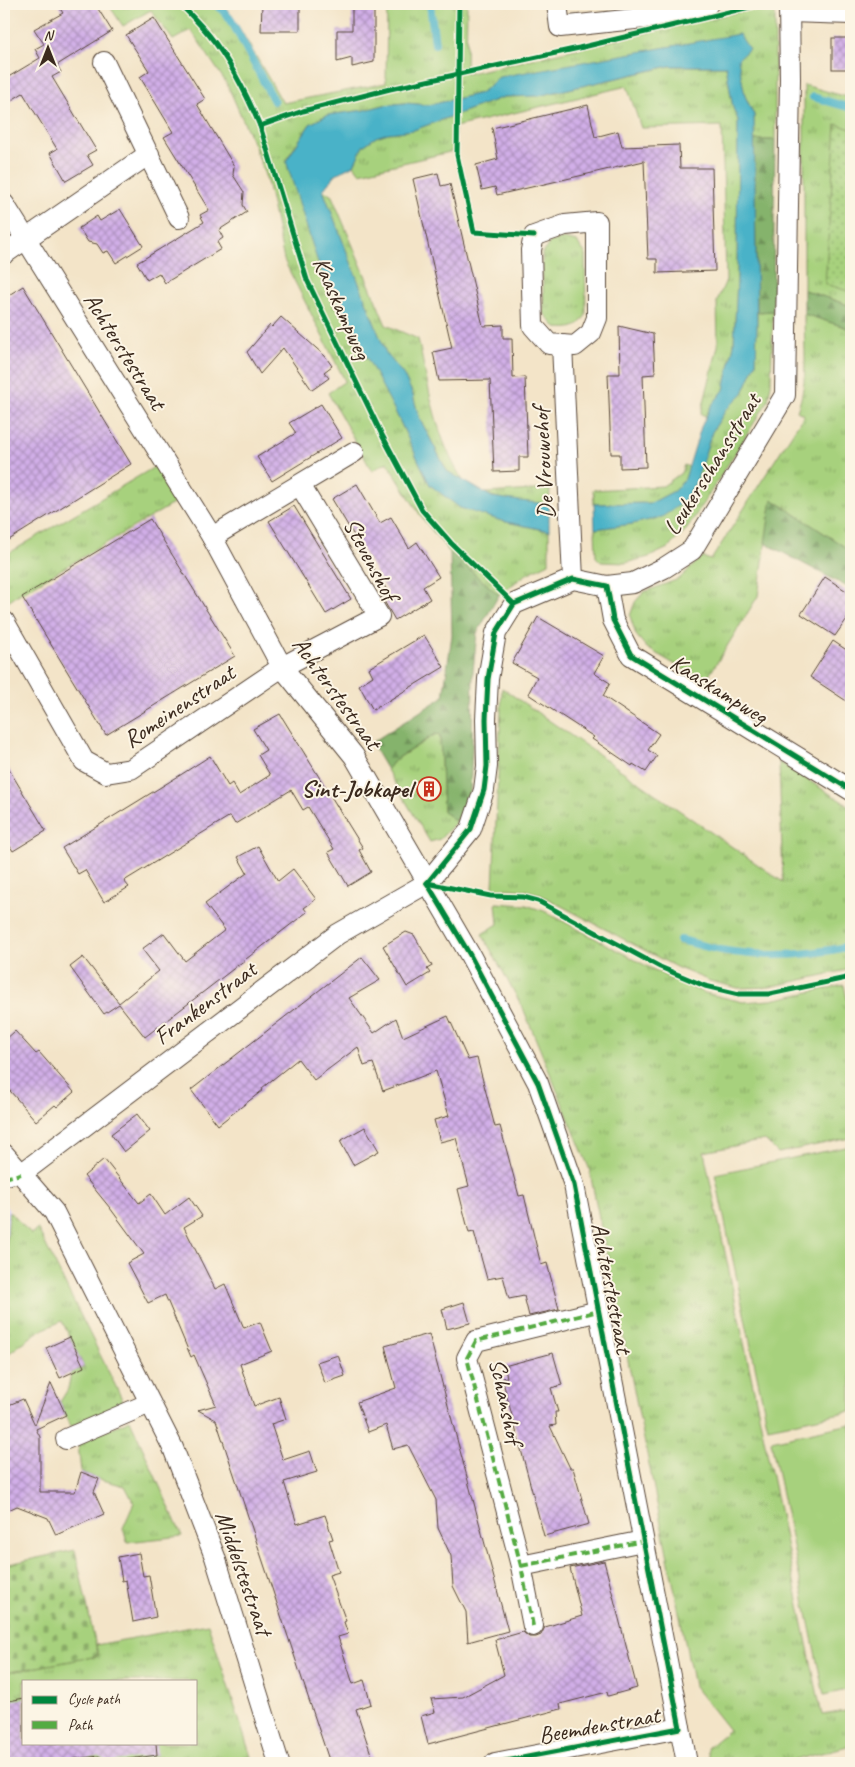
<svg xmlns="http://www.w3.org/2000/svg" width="855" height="1767" viewBox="0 0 855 1767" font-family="Caveat,sans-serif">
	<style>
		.built { fill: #dbd6f7 }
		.grass { fill: url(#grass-tufts); stroke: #717e4e; fill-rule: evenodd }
		.forest { fill: url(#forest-firs); stroke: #606e45 }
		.cemetery { fill: url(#cemetery-stones); stroke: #717e4e }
		.park { fill: url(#park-dots); stroke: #717e4e }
		.pitch { fill: #a7d17d; stroke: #717e4e }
		.water { fill: #4ab2c8; stroke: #426e73 }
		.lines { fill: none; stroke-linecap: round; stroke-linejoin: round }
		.stream { stroke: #4ab2c8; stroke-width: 8 }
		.building { fill: url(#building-cross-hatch) }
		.pedestrian-casing { stroke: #574638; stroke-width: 17 }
		.minor-casing { stroke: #574638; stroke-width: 22 }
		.pedestrian { stroke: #fff; stroke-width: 15 }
		.minor { stroke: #fff; stroke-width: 20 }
		.quiet { stroke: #55ab43; stroke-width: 4; stroke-dasharray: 8 4; stroke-linecap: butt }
		.cycleway-casing { stroke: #fcf5e5; stroke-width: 8 }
		.cycleway { stroke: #00873e; stroke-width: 5 }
		.labels { text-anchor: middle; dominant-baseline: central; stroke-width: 4; stroke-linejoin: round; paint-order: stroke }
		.street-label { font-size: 24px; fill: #3b2a1e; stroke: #fcf5e5 }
		.poi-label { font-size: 24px; font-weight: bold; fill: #3b2a1e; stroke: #fcf5e5; text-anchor: end }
	</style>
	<defs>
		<pattern id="grass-tufts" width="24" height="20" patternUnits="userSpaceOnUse" patternTransform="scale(1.25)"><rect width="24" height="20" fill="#a7d17d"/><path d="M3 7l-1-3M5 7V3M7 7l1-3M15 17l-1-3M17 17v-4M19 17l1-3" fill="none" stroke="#89aa66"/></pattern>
		<pattern id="forest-firs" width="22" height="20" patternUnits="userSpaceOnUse" patternTransform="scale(1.25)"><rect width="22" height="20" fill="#85b36c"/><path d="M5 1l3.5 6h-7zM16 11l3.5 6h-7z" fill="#6e9258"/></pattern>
		<pattern id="cemetery-stones" width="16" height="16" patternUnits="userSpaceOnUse" patternTransform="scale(1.25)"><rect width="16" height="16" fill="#a7d17d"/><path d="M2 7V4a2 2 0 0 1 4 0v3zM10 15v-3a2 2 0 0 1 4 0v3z" fill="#89aa66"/></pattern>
		<pattern id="park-dots" width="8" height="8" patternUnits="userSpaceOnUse" patternTransform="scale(1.25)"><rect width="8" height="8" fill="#a7d17d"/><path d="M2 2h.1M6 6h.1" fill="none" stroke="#89aa66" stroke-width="1.8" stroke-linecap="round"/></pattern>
		<pattern id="building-cross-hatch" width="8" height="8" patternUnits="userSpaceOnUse" patternTransform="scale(1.25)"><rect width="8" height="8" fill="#d1afe8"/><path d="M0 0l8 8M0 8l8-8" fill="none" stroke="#ab8fbb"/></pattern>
	</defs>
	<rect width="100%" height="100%" fill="#fcf5e5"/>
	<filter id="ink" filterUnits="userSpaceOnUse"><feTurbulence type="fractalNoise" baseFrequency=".02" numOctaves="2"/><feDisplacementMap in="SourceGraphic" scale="10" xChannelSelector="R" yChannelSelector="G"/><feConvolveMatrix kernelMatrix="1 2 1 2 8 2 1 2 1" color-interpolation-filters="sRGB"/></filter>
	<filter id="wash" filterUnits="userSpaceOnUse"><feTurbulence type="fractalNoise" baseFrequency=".0096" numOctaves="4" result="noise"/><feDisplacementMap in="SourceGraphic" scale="20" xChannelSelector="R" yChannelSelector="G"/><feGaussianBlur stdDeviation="1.12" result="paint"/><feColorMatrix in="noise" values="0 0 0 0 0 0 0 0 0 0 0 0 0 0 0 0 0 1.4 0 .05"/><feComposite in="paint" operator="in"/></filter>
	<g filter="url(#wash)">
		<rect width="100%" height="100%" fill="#f3e4c8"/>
		<polygon class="built" points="4,1201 9,1211 4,1277"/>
		<g class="grass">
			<polygon points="108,4 223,4 233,17 283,103 386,83 387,4 467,4 466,74 773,4 775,13 775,140 754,140 754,115 745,96 737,58 499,77 481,93 429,105 405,103 384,105 365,110 327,115 310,124 286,160 395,411 430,485 502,521 549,531 549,563 525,575 499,595 450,553 422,518 387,462 372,471 328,393 345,381 284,260 267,181 255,147 227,84 191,30 173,40 151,10 123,26"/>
			<polygon points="670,66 726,66 733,108 738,120 737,279 734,345 724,390 711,406 706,416 701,414 718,346 717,301 726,280 722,126 641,128 627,86 455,127 454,151 360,173 354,165 363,146 376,137 388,133 414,130 504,97 538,96"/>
			<polygon points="804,85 851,98 851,306 804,290"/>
			<path d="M323,190L332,196L386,325L418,339C429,388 436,440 464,482L447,471L419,417L412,392L386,354Z"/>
			<path d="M563,239L577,242L585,253L586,315C577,329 572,329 556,328L544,313L542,254L550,242Z"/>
			<polygon points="773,311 771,384 768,401 687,529 668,548 649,557 625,563 601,562 596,557 595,529 633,524 696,482 712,432 726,410 743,393 756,363 757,312"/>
			<path d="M804,314L851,329V551L772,499L758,596L705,682L647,648L636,635L630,616L635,602L644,592L679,579L702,557L711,560L804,415L797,411C809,381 804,345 804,314Z"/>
			<polygon points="684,465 689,467 685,479 674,491 651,503 594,504 593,490 663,486 681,473"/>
			<polygon points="156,466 178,501 4,603 4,556"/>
			<path d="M550,489L549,504C529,502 504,503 485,493Z"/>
			<polygon points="502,688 783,882 779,762 851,807 851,969 769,987 738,988 710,981 676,967 539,894 525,890 493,888"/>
			<polygon points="436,734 440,735 443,811 456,822 440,839 430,842 387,770 395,760"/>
			<polygon points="496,903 526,905 544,911 671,979 705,993 743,1002 771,1000 844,985 851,1017 851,1138 778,1153 765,1140 704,1152 822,1715 851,1710 851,1745 784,1763 710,1763 707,1748 729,1730 694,1686 589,1168 523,1008 482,934 498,924"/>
			<polygon points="9,1211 31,1234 38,1229 124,1403 70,1427 60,1402 68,1389 71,1373 84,1367 62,1321 39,1331 4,1357 4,1277"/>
			<polygon points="130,1420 182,1536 127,1542 123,1528 134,1503 125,1486 99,1479 81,1472 78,1443"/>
			<path d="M208,1624L253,1763H4V1673L98,1656L96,1645ZM24,1681H196V1743H24Z"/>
		</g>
		<g class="forest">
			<polygon points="754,140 775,140 773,311 757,312"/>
			<polygon points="804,290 851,306 851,329 804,314"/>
			<polygon points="772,499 851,551 851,589 765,543"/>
			<polygon points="450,553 499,595 477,633 473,671 472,748 470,796 456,822 443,811 440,735 435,734 395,760 387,770 371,743 443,697 452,635"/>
		</g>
		<polygon class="cemetery" points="75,1550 98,1656 4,1673 4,1565"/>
		<polygon class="park" points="836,124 851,129 851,292 825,284"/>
		<g class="pitch">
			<polygon points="851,1146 851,1411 768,1428 715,1174"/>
			<polygon points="851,1424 851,1689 824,1695 771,1441"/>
		</g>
		<polygon class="water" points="739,34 749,49 738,59 745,96 754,115 757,327 756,363 743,393 726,410 712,432 696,482 682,503 662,517 633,524 595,529 594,504 651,503 674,491 685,479 701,427 711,406 724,390 734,345 737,279 738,120 733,108 726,66 670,66 538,96 504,97 414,130 388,133 376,137 363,146 354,165 336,174 323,190 386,353 403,374 412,392 419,417 447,471 492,497 520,501 549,504 549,531 502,521 460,508 430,485 395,411 319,266 286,161 310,124 327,115 365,110 384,105 405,103 429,105 447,101 481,93 499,77"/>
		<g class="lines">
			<g class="stream">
				<polyline points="217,4 231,20 274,101"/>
				<polyline points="430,4 435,44"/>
				<polyline points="813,97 851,108"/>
				<path d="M680,940C698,944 715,950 733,952C773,958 812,955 851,946"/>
			</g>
		</g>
		<g id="blocks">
			<g class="building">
				<polygon points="57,4 95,4 112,31 57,65 61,72 52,77 96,150 87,155 93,165 66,181 50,153 57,149 23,93 4,105 5,79 40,58 35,49 44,44 34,29 63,13"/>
				<polygon points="262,4 288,4 288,6 300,6 300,31 261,31"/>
				<polygon points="352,4 374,4 374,62 352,67 352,58 337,62 337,30 352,30"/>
				<polygon points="154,18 205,99 197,104 234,166 233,175 244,192 243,205 247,212 219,230 223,238 217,242 221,249 165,283 159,273 147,280 137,263 204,222 200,215 209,210 164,137 173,132 140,77 149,71 126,35"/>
				<rect x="832" y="38" width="19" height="31"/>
				<polygon points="588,105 595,137 618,131 622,147 679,145 680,168 712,168 715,271 657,273 657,259 648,259 644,161 497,195 495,187 482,190 476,165 498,159 492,128"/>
				<polygon points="438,173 441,186 450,184 483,326 503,325 503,338 512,338 513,378 525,377 528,457 519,457 519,471 494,472 490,380 439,381 433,352 452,348 413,179"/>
				<polygon points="120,209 143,246 116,263 108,251 103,253 97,244 88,242 79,228 97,216 100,221"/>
				<polygon points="23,286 131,464 4,543 4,298"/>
				<polygon points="281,317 325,356 332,366 324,372 329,378 312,390 283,348 260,374 247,352 270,325 272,327"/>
				<polygon points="619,326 653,334 655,374 643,375 646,467 620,468 620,454 611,454 608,374 620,374"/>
				<polygon points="321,404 342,438 272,481 257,457 296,433 289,423"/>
				<polygon points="357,484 380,523 391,517 409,548 417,542 439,577 423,587 430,599 395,620 381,596 388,592 332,499"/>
				<polygon points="294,506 351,599 326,614 269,521"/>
				<polygon points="150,519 235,656 106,735 22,597"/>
				<polygon points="825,577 851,594 851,613 835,636 801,614"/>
				<polygon points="538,617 604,656 594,673 610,683 603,696 659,734 648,750 657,756 646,772 633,764 632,766 592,739 594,737 528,694 537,677 512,663"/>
				<polygon points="424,635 444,667 373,710 359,685 373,676 369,668"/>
				<polygon points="833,641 851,653 851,704 810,677"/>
				<polygon points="280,714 363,848 359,850 371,872 348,886 328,852 334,849 308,807 303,810 291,790 235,824 230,816 124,881 129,887 104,902 85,870 78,874 62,848 182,774 210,756 228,786 232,783 239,795 270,775 258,755 266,750 253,729"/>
				<polygon points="4,761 46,831 13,851 4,837"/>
				<polygon points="258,846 278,881 293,869 316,899 304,908 307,912 145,1037 119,1004 104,1014 70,967 83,957 119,1003 159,971 142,949 164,933 185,961 225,930 205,904 247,873 238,857"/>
				<polygon points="406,932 414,935 432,966 427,969 430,973 407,987 383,946"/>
				<polygon points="362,957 380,980 349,998 374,1033 396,1018 403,1037 448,1016 468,1060 477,1058 495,1127 500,1126 519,1196 524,1195 541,1265 547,1263 559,1309 529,1316 524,1296 509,1299 503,1276 487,1279 474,1232 469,1233 458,1189 469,1186 456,1138 440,1142 434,1120 449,1116 436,1071 383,1091 373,1063 364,1066 358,1047 314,1080 298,1059 262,1088 263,1090 218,1125 191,1090"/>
				<polygon points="15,1031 36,1054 39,1052 74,1092 57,1107 55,1105 36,1121 4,1084 4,1041"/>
				<polygon points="137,1114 150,1131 124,1152 111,1134"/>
				<polygon points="365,1127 379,1151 353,1165 340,1141"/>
				<polygon points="104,1159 139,1203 151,1194 165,1215 189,1197 202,1216 184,1227 215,1289 225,1284 244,1328 260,1322 272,1351 240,1364 254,1406 279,1397 286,1419 271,1424 283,1460 310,1451 317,1472 284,1482 297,1524 325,1515 333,1539 329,1540 339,1572 329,1575 346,1621 344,1622 348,1634 338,1637 353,1684 364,1680 371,1704 356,1709 374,1763 330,1763 216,1420 198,1410 216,1405 194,1355 191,1357 165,1295 148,1303 127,1263 144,1254 110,1208 84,1176"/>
				<polygon points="464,1302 470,1323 447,1329 442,1309"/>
				<polygon points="429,1334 508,1631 468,1642 466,1612 453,1586 451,1556 438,1528 436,1500 408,1445 393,1449 386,1425 368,1432 357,1402 396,1388 385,1346"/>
				<polygon points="70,1337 84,1367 60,1378 46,1348"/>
				<polygon points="553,1353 562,1385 551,1388 558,1412 555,1412 556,1425 550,1426 570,1468 573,1468 589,1524 544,1536 502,1378 507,1377 504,1366"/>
				<polygon points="338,1355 345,1376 325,1383 317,1362"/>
				<polygon points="51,1383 66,1415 36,1429 40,1437 40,1492 75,1492 81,1472 99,1479 94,1492 104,1514 56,1535 48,1518 17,1506 4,1512 4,1444 9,1431 4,1421 4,1407 23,1399 35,1425"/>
				<polygon points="139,1553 143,1576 149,1575 156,1617 133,1622 126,1580 122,1581 118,1557"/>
				<polygon points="604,1561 637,1688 608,1696 607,1692 560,1704 561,1709 428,1744 421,1716 435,1712 431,1699 463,1697 504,1675 495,1640 523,1632 529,1637 536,1637 541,1635 545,1627 582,1616 570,1568"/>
				<polygon points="24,1698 24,1743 156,1743 157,1755 108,1762 99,1756 42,1763 4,1763 4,1702"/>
			</g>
		</g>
	</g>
	<g filter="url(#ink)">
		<use href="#blocks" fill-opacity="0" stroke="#574638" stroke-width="1"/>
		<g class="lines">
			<g class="pedestrian-casing">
				<polyline id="pedestrian" points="4,1178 21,1174"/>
			</g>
			<g class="minor-casing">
				<g id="minor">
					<polyline points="557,4 560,27 644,18 708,4"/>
					<polyline points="789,12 851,14"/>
					<polyline points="104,62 179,218"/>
					<polyline points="4,204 212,537 282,667 354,756 470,955 538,1083 574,1185 687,1763"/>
					<polygon points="597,222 597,318 591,333 575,346 549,344 533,326 531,250 534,236 565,225"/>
					<polyline points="4,254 149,154"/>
					<polyline points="562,345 573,579"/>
					<polyline points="212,537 354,452"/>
					<polyline points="607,586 613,620 631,655 851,790"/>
					<polyline points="4,621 84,761 106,773 131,769 282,667 379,616 300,485"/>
					<polyline points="4,1154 54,1212 173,1448 215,1557 279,1763"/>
					<polyline points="21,1174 338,934 427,883 471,829 484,790 487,766 486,719 488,679 496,633 514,604 573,579 607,586 633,583 664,568 692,550 785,395 790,79 789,4"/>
					<polyline points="66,1439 150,1403"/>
					<polyline points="521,1566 643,1541"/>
					<polyline points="533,1626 521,1566 467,1358 476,1341 599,1311"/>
					<polyline points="495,1763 680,1728"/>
				</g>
			</g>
			<use href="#pedestrian" class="pedestrian"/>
			<use href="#minor" class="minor"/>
			<g class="quiet">
				<polyline points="4,1178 21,1174"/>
				<polyline points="521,1566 643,1541"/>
				<polyline points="533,1626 521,1566 467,1358 476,1341 599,1311"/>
			</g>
			<g class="cycleway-casing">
				<g id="cycleway">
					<path d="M180,4C190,14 200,24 209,35C231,62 247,95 260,126L307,280L383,437L422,510L451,543L514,604"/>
					<polyline points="459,4 457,155 474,232 534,236"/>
					<polyline points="260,126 303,111 390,89 579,48 762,4"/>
					<polyline points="427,883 470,955 538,1083 574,1185 680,1728 495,1763"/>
					<polyline points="427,883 471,829 484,790 487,766 486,719 488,679 496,633 514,604 573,579 607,586 613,620 631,655 851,790"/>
					<polyline points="427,883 491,896 523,897 538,901 660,967 705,986 739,994 770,994 851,977"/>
				</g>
			</g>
			<use href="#cycleway" class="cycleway"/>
		</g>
	</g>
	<defs>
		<g id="building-ring" transform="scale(1.25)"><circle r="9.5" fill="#fcf5e5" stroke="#c8321e" stroke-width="1.5"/><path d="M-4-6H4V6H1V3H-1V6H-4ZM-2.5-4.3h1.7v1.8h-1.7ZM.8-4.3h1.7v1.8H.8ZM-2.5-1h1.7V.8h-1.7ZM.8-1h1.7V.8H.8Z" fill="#c8321e"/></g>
	</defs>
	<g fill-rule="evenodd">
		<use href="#building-ring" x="429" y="789"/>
	</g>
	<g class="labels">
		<g class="street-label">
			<text transform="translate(342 308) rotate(66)">Kaaskampweg</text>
			<text transform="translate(125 351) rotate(58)">Achterstestraat</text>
			<text transform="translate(543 463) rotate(-93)">De Vrouwehof</text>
			<text transform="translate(712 464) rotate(-58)">Leukerschansstraat</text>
			<text transform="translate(371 559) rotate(62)">Stevenshof</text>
			<text transform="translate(719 689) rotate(32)">Kaaskampweg</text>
			<text transform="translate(337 693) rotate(54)">Achterstestraat</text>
			<text transform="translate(179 706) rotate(-34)">Romeinenstraat</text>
			<text transform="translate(205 1003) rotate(-37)">Frankenstraat</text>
			<text transform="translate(612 1288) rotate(79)">Achterstestraat</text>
			<text transform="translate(506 1401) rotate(78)">Schanshof</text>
			<text transform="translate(244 1573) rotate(71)">Middelstestraat</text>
			<text transform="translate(599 1725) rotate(-10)">Beemdenstraat</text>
		</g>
		<g class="poi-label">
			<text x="412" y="789">Sint-Jobkapel</text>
		</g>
	</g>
	<rect width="855" height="1767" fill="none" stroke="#fcf5e5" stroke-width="20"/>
	<rect x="22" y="1680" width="175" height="65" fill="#fcf5e5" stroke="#afa495"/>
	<rect x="32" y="1696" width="25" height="8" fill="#00873e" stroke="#afa495"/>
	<text x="68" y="1704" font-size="15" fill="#3b2a1e">Cycle path</text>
	<rect x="32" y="1721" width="25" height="8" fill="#55ab43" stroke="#afa495"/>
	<text x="68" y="1730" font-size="15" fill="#3b2a1e">Path</text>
	<g transform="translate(48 48)" stroke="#fcf5e5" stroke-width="4" paint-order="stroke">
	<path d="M0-4L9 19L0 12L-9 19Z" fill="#3b2a1e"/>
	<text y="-8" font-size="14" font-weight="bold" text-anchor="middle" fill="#3b2a1e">N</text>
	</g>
</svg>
